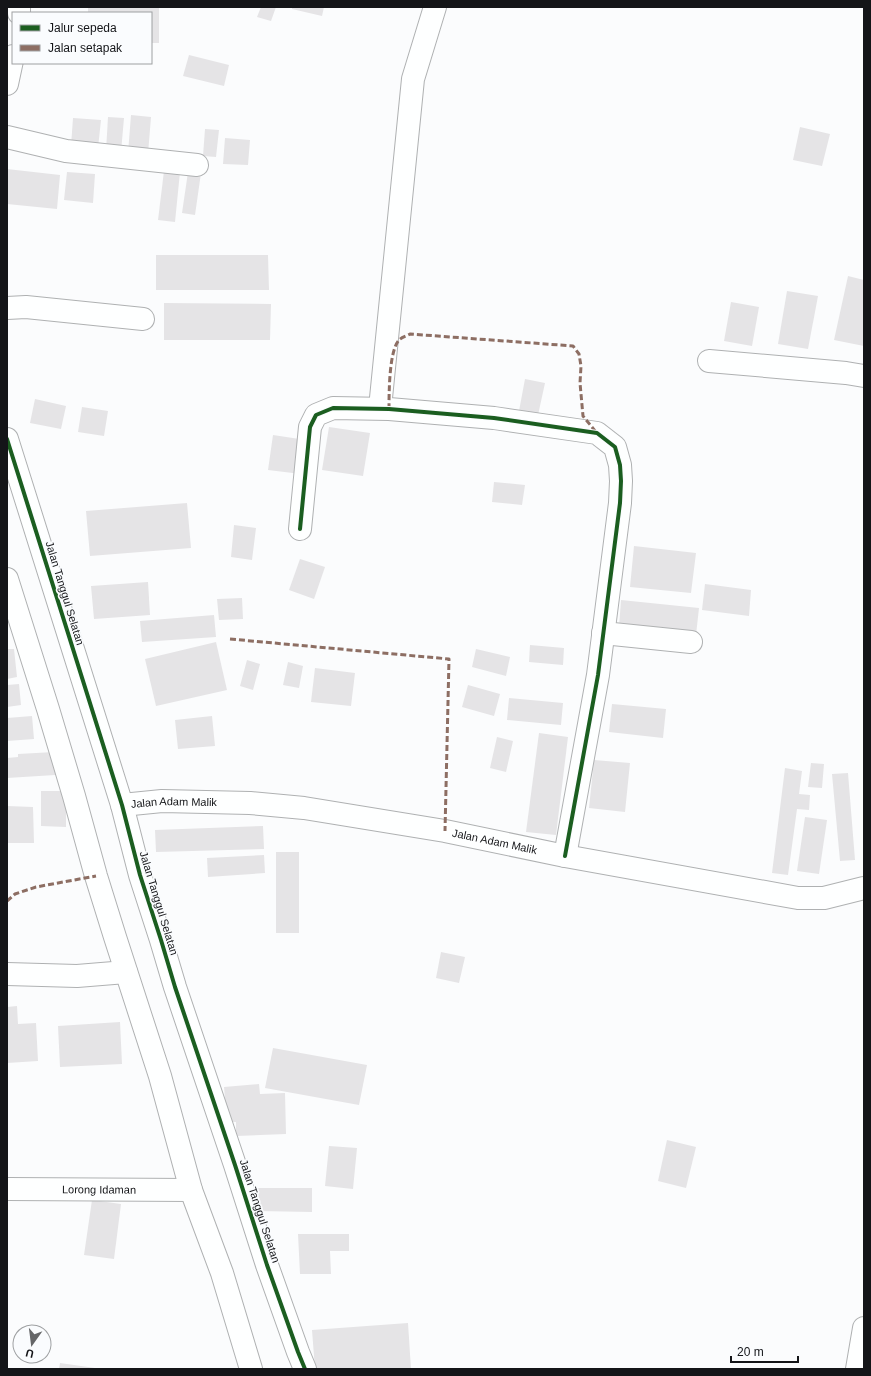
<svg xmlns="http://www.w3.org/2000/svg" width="871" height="1376" viewBox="0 0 871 1376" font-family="Helvetica,sans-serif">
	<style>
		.building { fill: #e5e4e6 }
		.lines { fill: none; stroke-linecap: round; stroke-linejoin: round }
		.minor-casing { stroke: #afb1b2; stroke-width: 24 }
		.tertiary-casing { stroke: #afb1b2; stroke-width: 24 }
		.minor { stroke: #feffff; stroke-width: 22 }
		.tertiary { stroke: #feffff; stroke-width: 22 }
		.quiet { stroke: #8d6e63; stroke-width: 3; stroke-dasharray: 6 3; stroke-linecap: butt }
		.cycleway-casing { stroke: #fafcfe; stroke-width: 6 }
		.cycleway { stroke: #1b5e20; stroke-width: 4 }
		.labels { text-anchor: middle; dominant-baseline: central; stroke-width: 3.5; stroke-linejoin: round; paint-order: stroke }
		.street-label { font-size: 11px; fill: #141518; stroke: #fafcfe }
	</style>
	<rect width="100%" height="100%" fill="#fbfcfd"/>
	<g class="building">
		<polygon points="88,7 159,7 159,43 151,43 151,13 88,13"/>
		<polygon points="261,7 276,7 271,21 257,17"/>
		<polygon points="292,7 324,7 322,16 292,9"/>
		<polygon points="189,55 229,65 224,86 183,76"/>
		<polygon points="131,115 151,117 148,154 128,153"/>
		<polygon points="108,117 124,118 121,152 106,151"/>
		<polygon points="73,118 101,120 98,148 71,146"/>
		<polygon points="800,127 830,134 822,166 793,160"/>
		<polygon points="205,129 219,130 216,157 203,156"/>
		<polygon points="225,138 250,140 248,165 223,164"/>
		<polygon points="7,169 60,175 57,209 7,204"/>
		<polygon points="164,171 180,172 175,222 158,220"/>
		<polygon points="67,172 95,174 93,203 64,200"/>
		<polygon points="188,172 201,173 195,215 182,213"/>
		<polygon points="156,255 268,255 269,290 156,290"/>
		<polygon points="848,276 864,280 864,346 834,340"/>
		<polygon points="787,291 818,296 808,349 778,344"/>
		<polygon points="731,302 759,307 752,346 724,341"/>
		<polygon points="164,303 271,304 270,340 164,340"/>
		<polygon points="525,379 545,383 538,415 519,411"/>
		<polygon points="35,399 66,406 61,429 30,423"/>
		<polygon points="82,407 108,411 104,436 78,432"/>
		<polygon points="329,427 370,433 363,476 322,470"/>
		<polygon points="273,435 306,440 301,474 268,470"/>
		<polygon points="494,482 525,485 522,505 492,502"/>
		<polygon points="187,503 191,548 90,556 86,511"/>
		<polygon points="234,525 256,528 252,560 231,557"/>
		<polygon points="634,546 696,553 691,593 630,587"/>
		<polygon points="300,559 325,567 314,599 289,590"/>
		<polygon points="148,582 150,615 94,619 91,586"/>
		<polygon points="705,584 751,590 749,616 702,610"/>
		<polygon points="242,598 243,619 219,620 217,599"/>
		<polygon points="621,600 699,608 696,635 619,627"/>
		<polygon points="214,615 216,637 142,642 140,621"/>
		<polygon points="216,642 227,690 156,706 145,659"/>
		<polygon points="530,645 564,648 563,665 529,662"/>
		<polygon points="7,649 14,649 17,677 7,679"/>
		<polygon points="476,649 510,657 506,676 472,667"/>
		<polygon points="247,660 260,664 253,690 240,686"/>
		<polygon points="288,662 303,666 299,688 283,685"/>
		<polygon points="315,668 355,673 351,706 311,702"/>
		<polygon points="19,684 21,705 7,707 7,685"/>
		<polygon points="468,685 500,694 494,716 462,707"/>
		<polygon points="509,698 563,703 561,725 507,720"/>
		<polygon points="612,704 666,709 663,738 609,732"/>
		<polygon points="32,716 34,739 7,741 7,718"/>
		<polygon points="212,716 215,746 178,749 175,720"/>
		<polygon points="539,733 568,737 556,835 526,832"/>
		<polygon points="497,737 513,741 506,772 490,768"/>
		<polygon points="54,752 55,775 7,778 7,758 18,757 18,754"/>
		<polygon points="594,760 630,763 625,812 589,808"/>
		<polygon points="811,763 824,764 822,788 808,787"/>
		<polygon points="785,768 802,771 799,794 810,795 809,810 797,809 788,875 772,873"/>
		<polygon points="848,773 855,860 840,861 832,774"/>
		<polygon points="41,791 66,791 66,827 41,826"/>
		<polygon points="7,806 33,807 34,843 7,843"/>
		<polygon points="805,817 827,820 819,874 797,871"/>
		<polygon points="263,826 264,849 156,852 155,830"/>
		<rect x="276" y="852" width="23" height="81"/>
		<polygon points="264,855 265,873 208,877 207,858"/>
		<polygon points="441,952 465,957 459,983 436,978"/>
		<polygon points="17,1006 18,1024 36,1023 38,1061 7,1063 7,1007"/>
		<polygon points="120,1022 122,1064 60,1067 58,1026"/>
		<polygon points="273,1048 367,1065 359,1105 265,1088"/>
		<polygon points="259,1084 260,1094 285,1093 286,1134 236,1136 236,1122 227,1122 224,1087"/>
		<polygon points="667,1140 696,1147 686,1188 658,1181"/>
		<polygon points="329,1146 357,1148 353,1189 325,1186"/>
		<polygon points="258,1188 312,1188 312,1212 258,1211"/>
		<polygon points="92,1200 121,1204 114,1259 84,1255"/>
		<polygon points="298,1234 349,1234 349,1251 330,1251 331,1274 300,1274"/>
		<polygon points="408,1323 411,1369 315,1369 312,1330"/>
		<polygon points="60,1363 95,1368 95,1369 59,1369"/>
	</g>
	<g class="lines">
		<g class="minor-casing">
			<g id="minor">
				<polyline points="7,137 66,151 197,165"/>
				<polyline points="7,308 26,307 143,319"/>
				<polyline points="709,361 846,373 864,376"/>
				<polyline points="380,408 413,79 435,7"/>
				<polyline points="300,529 310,427 316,415 333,408 389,409 494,418 597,433 615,447 620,465 621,481 620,503 598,675 565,856"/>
				<polyline points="7,579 48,709 74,796 96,876 115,937 160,1076 191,1190 222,1273 251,1369"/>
				<polyline points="603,633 691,642"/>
				<path id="s1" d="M122,805L162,801L250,803L304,808L445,831L565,856L798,898H824L864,888"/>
				<polyline points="7,974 77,976 126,972"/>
				<path id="s2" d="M7,1189L191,1190"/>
				<polyline points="857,1369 864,1328"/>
			</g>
		</g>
		<g class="tertiary-casing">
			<g id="tertiary">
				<polyline points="19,13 19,7"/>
				<polyline points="7,84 13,56"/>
				<polyline points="7,439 122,805 140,875 161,940 175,987 235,1165 267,1265 298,1352 305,1369"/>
			</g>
		</g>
		<use href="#minor" class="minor"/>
		<use href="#tertiary" class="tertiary"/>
		<g class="quiet">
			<path d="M389,409C389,393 389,351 399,340C402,337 407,336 410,334L573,346L579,354L581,366L580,383L583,416L596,432"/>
			<polyline points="230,639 449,659 445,831"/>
			<polyline points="7,901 15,894 36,887 96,876"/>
		</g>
		<g class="cycleway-casing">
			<g id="cycleway">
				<polyline points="7,439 122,805 140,875 161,940 175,987 235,1165 267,1265 298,1352 305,1369"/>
				<polyline points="300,529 310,427 316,415 333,408 389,409 494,418 597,433 615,447 620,465 621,481 620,503 598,675 565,856"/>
			</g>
		</g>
		<use href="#cycleway" class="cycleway"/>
	</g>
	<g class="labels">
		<g class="street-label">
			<text transform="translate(65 593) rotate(73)">Jalan Tanggul Selatan</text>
			<text stroke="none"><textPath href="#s1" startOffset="52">Jalan Adam Malik</textPath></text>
			<text stroke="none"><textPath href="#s1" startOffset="376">Jalan Adam Malik</textPath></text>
			<text transform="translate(159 903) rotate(73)">Jalan Tanggul Selatan</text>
			<text stroke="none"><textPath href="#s2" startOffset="92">Lorong Idaman</textPath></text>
			<text transform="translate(260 1211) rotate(72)">Jalan Tanggul Selatan</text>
		</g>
	</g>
	<rect width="871" height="1376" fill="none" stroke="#141518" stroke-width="16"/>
	<rect x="12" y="12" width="140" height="52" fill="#fafcfe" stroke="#9ea0a2"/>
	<rect x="20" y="25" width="20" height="6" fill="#1b5e20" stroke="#9ea0a2"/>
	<text x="48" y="32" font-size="12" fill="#141518">Jalur sepeda</text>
	<rect x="20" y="45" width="20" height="6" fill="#8d6e63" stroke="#9ea0a2"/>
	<text x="48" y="52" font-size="12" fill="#141518">Jalan setapak</text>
	<g transform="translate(32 1344) rotate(194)"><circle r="19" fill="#fafcfe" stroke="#9ea0a2"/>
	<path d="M0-3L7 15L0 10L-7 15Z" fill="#656668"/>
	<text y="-6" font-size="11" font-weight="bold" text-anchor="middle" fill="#141518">U</text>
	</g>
	<path d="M731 1356v6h67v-6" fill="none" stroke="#141518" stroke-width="2"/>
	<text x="737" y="1356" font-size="12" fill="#141518" stroke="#fafcfe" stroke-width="3" paint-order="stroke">20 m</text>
</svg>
